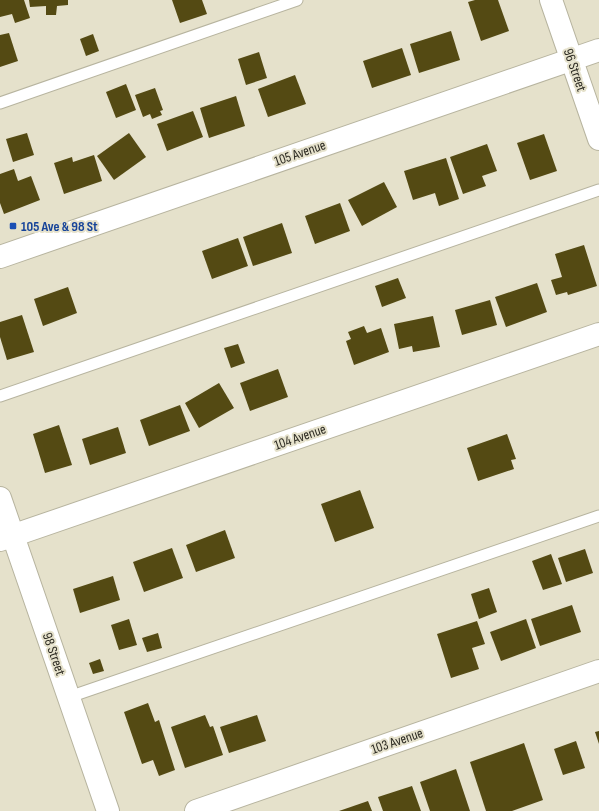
<svg xmlns="http://www.w3.org/2000/svg" width="599" height="811" viewBox="0 0 599 811" font-family="'Sofia Sans Condensed',sans-serif">
	<style>
		.building { fill: #544a13 }
		.lines { fill: none; stroke-linecap: round; stroke-linejoin: round }
		.service-casing { stroke: #b7b49f; stroke-width: 13 }
		.minor-casing { stroke: #b7b49f; stroke-width: 24 }
		.service { stroke: #fff; stroke-width: 11 }
		.minor { stroke: #fff; stroke-width: 22 }
		.transit-dot { fill: #1a4fb4; stroke: #e5e1cb; stroke-width: 1.5 }
		.labels { text-anchor: middle; dominant-baseline: central; stroke-width: 4; stroke-linejoin: round; paint-order: stroke }
		.street-label { font-size: 14px; fill: #2c2a22; stroke: #e5e1cb }
		.transit-label { font-size: 14px; font-weight: bold; fill: #164399; stroke: #e5e1cb; text-anchor: start }
	</style>
	<rect width="100%" height="100%" fill="#e5e1cb"/>
	<g class="building">
		<polygon points="0,0 24,0 30,18 15,23 12,14 0,17"/>
		<polygon points="29,0 68,0 68,5 57,6 56,15 46,15 46,6 30,7"/>
		<polygon points="172,0 202,0 207,14 180,23"/>
		<polygon points="475,0 498,0 509,31 481,41 468,2"/>
		<polygon points="451,31 460,60 419,73 410,44"/>
		<polygon points="9,33 18,61 0,67 0,35"/>
		<polygon points="93,34 99,51 86,56 80,39"/>
		<polygon points="402,48 411,75 372,88 363,61"/>
		<polygon points="259,52 267,78 246,85 238,59"/>
		<polygon points="295,75 306,104 268,117 258,89"/>
		<polygon points="126,84 136,110 116,118 106,92"/>
		<polygon points="155,88 163,110 160,111 162,115 152,119 150,114 143,117 135,95"/>
		<polygon points="236,96 245,126 209,138 200,108"/>
		<polygon points="193,111 203,137 167,151 157,124"/>
		<polygon points="27,133 34,155 13,162 6,139"/>
		<polygon points="129,133 146,157 114,180 97,156"/>
		<polygon points="544,134 557,171 530,180 517,143"/>
		<polygon points="487,144 497,171 482,176 486,186 463,194 450,157"/>
		<polygon points="94,155 102,181 64,194 54,163 72,157 73,162"/>
		<polygon points="446,158 459,199 439,206 435,193 413,200 404,171"/>
		<polygon points="14,169 18,181 31,176 40,200 4,214 0,203 0,174"/>
		<polygon points="384,182 397,207 362,226 348,200"/>
		<polygon points="340,203 350,231 315,244 305,216"/>
		<polygon points="282,223 292,253 253,266 243,237"/>
		<polygon points="238,238 248,266 212,279 202,251"/>
		<polygon points="584,245 597,286 568,295 567,292 556,295 551,280 562,277 555,254"/>
		<polygon points="398,278 406,298 382,307 375,286"/>
		<polygon points="537,283 547,312 506,327 495,297"/>
		<polygon points="68,287 77,313 43,326 34,299"/>
		<polygon points="490,300 497,325 462,335 455,310"/>
		<polygon points="22,315 34,352 7,360 0,337 0,322"/>
		<polygon points="433,316 440,347 413,352 412,346 399,349 394,324"/>
		<polygon points="364,326 367,333 381,328 389,352 354,365 346,341 351,339 348,332"/>
		<polygon points="238,344 245,363 231,368 224,348"/>
		<polygon points="278,369 288,397 250,411 240,383"/>
		<polygon points="219,383 234,408 199,428 185,403"/>
		<polygon points="180,405 190,431 149,446 140,420"/>
		<polygon points="59,425 72,465 45,473 33,434"/>
		<polygon points="118,427 126,453 90,465 82,439"/>
		<polygon points="507,434 516,459 511,460 514,469 478,481 467,448"/>
		<polygon points="360,490 374,528 335,542 321,504"/>
		<polygon points="225,530 235,558 196,572 186,545"/>
		<polygon points="172,548 183,578 144,592 133,562"/>
		<polygon points="585,549 593,573 566,582 558,558"/>
		<polygon points="551,554 562,584 543,590 532,561"/>
		<polygon points="113,576 120,600 80,613 73,589"/>
		<polygon points="489,588 497,612 479,619 471,594"/>
		<polygon points="572,605 581,632 540,646 531,619"/>
		<polygon points="129,619 137,645 119,650 111,625"/>
		<polygon points="526,619 536,648 501,661 490,632"/>
		<polygon points="477,621 485,644 472,648 479,669 451,678 437,634"/>
		<polygon points="158,633 162,648 147,652 142,638"/>
		<polygon points="100,659 104,671 93,674 89,663"/>
		<polygon points="148,703 155,722 159,720 175,770 159,776 153,760 142,764 124,712"/>
		<polygon points="205,715 210,727 213,726 223,755 185,768 171,727"/>
		<polygon points="257,715 266,741 229,753 220,727"/>
		<polygon points="599,731 599,744 595,732"/>
		<polygon points="576,741 585,768 563,775 554,749"/>
		<polygon points="524,743 543,800 512,811 486,811 470,762"/>
		<polygon points="456,769 470,811 430,811 420,782"/>
		<polygon points="412,786 421,811 383,811 378,797"/>
		<polygon points="368,801 372,811 339,811"/>
	</g>
	<g class="lines">
		<g class="service-casing">
			<g id="service">
				<polyline points="0,103 297,0"/>
				<polyline points="0,396 599,190"/>
				<polyline points="69,697 599,516"/>
			</g>
		</g>
		<g class="minor-casing">
			<g id="minor">
				<polyline points="551,0 599,139"/>
				<polyline points="0,257 599,50"/>
				<polyline points="0,498 108,811"/>
				<polyline points="0,540 599,334"/>
				<polyline points="196,811 599,671"/>
			</g>
		</g>
		<use href="#service" class="service"/>
		<use href="#minor" class="minor"/>
	</g>
	<rect class="transit-dot" x="9" y="222" width="8" height="8" rx="2"/>
	<g class="labels">
		<g class="street-label">
			<text transform="translate(575 70) rotate(71)">96 Street</text>
			<text transform="translate(300 153) rotate(-19)">105 Avenue</text>
			<text transform="translate(300 437) rotate(-19)">104 Avenue</text>
			<text transform="translate(54 654) rotate(71)">98 Street</text>
			<text transform="translate(397 741) rotate(-19)">103 Avenue</text>
		</g>
		<g class="transit-label">
			<text x="21" y="226">105 Ave &amp; 98 St</text>
		</g>
	</g>
</svg>
